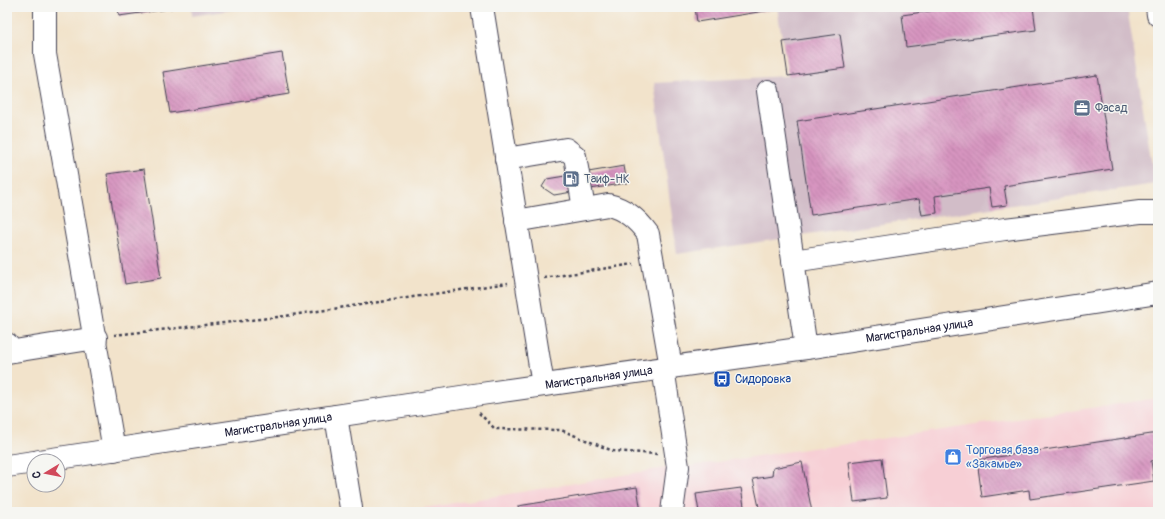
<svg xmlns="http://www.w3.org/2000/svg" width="1165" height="519" viewBox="0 0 1165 519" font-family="Pangolin,sans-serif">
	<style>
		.built { fill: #f7cfd5 }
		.industrial { fill: #d2bdc8 }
		.building { fill: url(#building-back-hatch) }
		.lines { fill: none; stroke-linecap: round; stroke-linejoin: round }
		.minor-casing { stroke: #413f51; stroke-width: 24 }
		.major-casing { stroke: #413f51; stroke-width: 24 }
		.path { stroke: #413f51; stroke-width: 2.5; stroke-dasharray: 3 3; stroke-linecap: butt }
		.minor { stroke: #fff; stroke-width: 22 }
		.major { stroke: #fff; stroke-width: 22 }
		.labels { text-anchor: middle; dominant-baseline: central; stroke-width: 3; stroke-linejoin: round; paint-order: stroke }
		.service-label { font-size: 12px; fill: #4e5e75; stroke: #f6f6f2; text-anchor: start }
		.street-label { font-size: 12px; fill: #22223b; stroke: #f6f6f2 }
		.transit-label { font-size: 12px; fill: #164399; stroke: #f6f6f2; text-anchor: start }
		.shop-label { font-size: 12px; fill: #366cbe; stroke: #f6f6f2; text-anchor: start }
	</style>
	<defs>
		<pattern id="building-back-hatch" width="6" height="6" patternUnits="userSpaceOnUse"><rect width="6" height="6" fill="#d794c0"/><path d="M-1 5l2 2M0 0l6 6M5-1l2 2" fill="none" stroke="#ae789d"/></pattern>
	</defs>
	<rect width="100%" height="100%" fill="#f6f6f2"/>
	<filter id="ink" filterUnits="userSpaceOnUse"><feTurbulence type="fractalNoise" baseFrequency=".025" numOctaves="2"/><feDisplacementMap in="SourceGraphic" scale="8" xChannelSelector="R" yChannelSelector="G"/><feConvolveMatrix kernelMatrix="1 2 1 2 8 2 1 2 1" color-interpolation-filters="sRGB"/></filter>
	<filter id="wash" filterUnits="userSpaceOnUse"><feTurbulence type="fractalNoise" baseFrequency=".012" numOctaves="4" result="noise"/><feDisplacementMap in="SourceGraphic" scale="16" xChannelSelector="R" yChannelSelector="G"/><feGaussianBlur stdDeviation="0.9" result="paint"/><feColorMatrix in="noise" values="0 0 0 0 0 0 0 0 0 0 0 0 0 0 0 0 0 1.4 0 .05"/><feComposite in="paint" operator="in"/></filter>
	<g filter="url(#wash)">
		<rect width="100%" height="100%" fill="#f2e3cb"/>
		<polygon class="built" points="1158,398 1158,512 400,512 665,468 691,466 819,447 820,448"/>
		<g class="industrial">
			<polygon points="192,7 250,7 192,16"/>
			<polygon points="777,7 1127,7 1155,184 677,254 654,83 788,76"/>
		</g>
		<g id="blocks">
			<g class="building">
				<polygon points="118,7 176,7 176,8 119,16"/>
				<polygon points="695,7 777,7 777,9 697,22"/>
				<polygon points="958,7 1033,7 1036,30 906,47 902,15"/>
				<polygon points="840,34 845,68 788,76 783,42"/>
				<polygon points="282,53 289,94 170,113 163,72"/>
				<polygon points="1097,75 1112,169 1004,186 1007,205 992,207 989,188 935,196 937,213 922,215 919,199 811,215 797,121"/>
				<polygon points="624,166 627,183 554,195 542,187 547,179"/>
				<polygon points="144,169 161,278 125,284 107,174"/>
				<polygon points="1158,433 1158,460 1151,461 1154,481 1030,499 1029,490 982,497 977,460"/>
				<polygon points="882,458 887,498 854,502 849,462"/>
				<polygon points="802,462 812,512 760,512 753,479 772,476 773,468"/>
				<polygon points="637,487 641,512 519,512 518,506"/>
				<polygon points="741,488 745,512 699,512 696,494"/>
			</g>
		</g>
	</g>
	<g filter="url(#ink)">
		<use href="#blocks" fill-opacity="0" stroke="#413f51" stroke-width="1"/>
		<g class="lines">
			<g class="minor-casing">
				<g id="minor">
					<polyline points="45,7 45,54 114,450"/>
					<polyline points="482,7 543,385"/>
					<polyline points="1157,7 1158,15"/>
					<polyline points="768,91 806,348"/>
					<polyline points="506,159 566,149 575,156 584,209"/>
					<path d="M516,221L608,205C626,209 638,220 648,234L671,367"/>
					<polyline points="793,261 1005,229 1140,212 1158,212"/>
					<polyline points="7,344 8,352 96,338"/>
					<polyline points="663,368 678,467 672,512"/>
					<polyline points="336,416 351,508"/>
				</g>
			</g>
			<g class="major-casing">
				<g id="major">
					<path id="s1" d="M39,461L474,395L806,348L1158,293"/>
					<polyline points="7,466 34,462"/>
				</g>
			</g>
			<g class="path">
				<polyline points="544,278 634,264"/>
				<polyline points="114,335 278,317 508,283"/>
				<polyline points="479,413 495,429 561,430 613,451 657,454"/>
			</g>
			<use href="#minor" class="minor"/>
			<use href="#major" class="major"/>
		</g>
	</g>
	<defs>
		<g id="office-square" transform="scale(0.9)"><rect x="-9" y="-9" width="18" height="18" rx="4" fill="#5c6f8a" stroke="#f6f6f2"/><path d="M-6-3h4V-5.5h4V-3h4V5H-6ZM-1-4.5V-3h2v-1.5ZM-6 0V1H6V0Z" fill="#fff"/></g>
		<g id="fuel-square" transform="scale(0.9)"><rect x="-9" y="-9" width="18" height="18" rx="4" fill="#5c6f8a" stroke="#f6f6f2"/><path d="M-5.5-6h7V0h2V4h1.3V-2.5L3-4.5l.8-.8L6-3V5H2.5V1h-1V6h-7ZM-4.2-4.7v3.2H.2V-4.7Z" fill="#fff"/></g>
		<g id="bus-square" transform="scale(0.9)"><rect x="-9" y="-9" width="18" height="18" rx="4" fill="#1a4fb4" stroke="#f6f6f2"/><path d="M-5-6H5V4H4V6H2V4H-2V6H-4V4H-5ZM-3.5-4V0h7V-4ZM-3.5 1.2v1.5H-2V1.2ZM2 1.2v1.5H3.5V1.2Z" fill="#fff"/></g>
		<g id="shop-square" transform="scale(0.9)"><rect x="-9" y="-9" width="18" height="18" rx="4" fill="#3f7fe0" stroke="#f6f6f2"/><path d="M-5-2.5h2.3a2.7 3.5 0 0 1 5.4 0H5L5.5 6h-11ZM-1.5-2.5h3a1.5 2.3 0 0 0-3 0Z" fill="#fff"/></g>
	</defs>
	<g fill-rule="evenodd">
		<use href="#office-square" x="1082" y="108"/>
		<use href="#fuel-square" x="571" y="179"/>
		<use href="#bus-square" x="722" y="379"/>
		<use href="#shop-square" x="953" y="457"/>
	</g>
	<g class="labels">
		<g class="service-label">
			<text x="1095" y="108">Фасад</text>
			<text x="584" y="179">Таиф-НК</text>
		</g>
		<g class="street-label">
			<text stroke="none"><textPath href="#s1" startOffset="890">Магистральная улица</textPath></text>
			<text stroke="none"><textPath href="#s1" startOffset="566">Магистральная улица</textPath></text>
			<text stroke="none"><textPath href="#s1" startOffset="242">Магистральная улица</textPath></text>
		</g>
		<g class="transit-label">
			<text x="735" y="379">Сидоровка</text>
		</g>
		<g class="shop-label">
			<text x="966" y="450">Торговая база<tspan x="966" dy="14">«Закамье»</tspan></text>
		</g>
	</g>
	<rect width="1165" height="519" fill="none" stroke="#f6f6f2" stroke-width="24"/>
	<g transform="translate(46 473) rotate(260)"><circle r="19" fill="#f6f6f2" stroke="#a1a1a9"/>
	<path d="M0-3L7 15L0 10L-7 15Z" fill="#d1495b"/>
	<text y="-6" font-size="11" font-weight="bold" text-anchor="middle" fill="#22223b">С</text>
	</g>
</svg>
